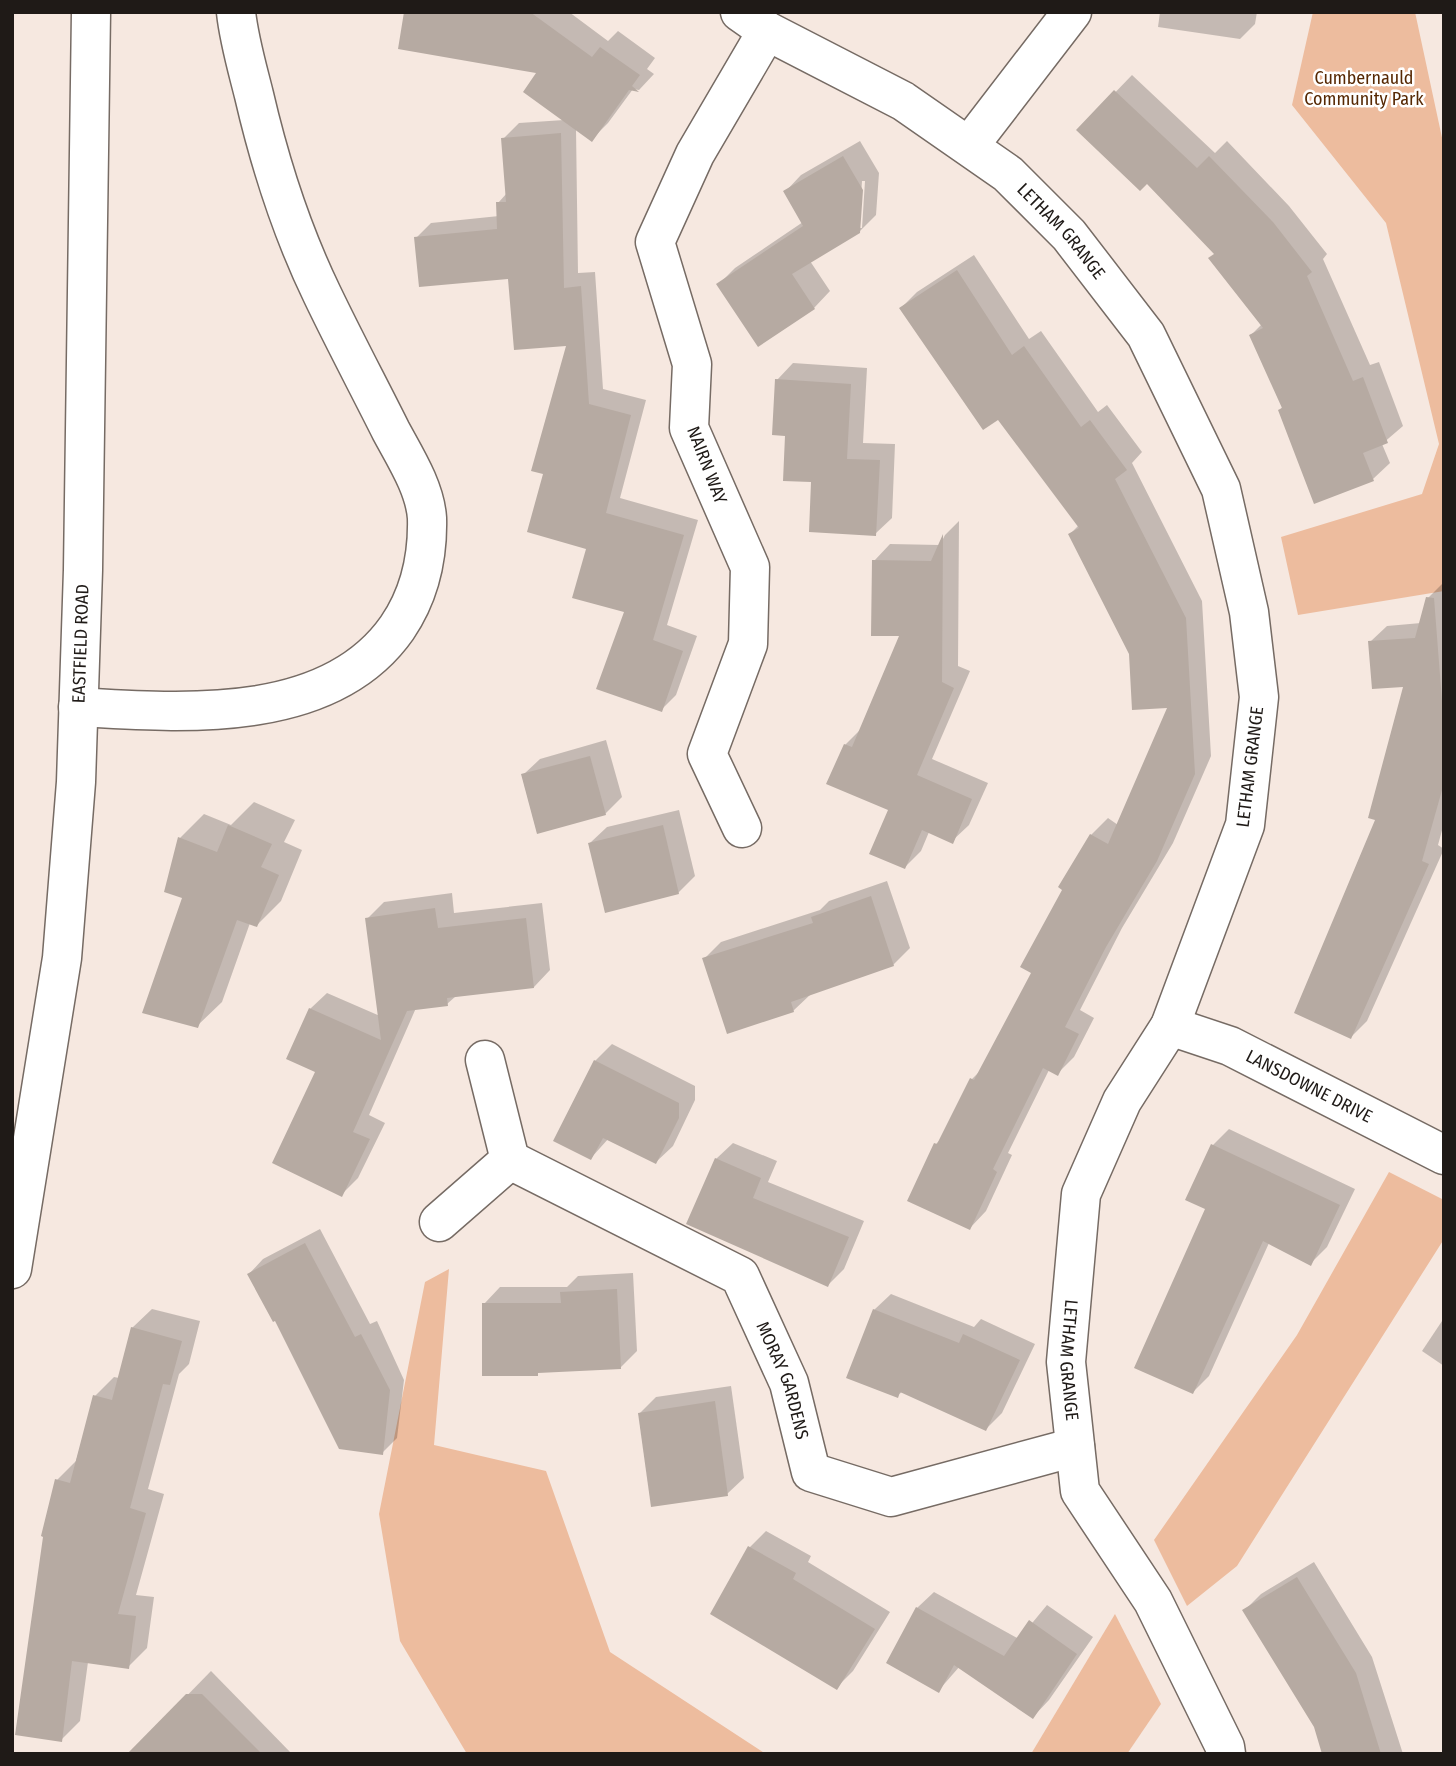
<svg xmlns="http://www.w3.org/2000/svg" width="1456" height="1766" viewBox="0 0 1456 1766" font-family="'Fira Sans Condensed',sans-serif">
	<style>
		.green { fill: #edbc9e }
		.shadow { fill: #0003; fill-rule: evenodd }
		.building { fill: #b6aaa2 }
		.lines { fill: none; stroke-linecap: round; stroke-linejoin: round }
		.minor-casing { stroke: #766b64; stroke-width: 41 }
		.tertiary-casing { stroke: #766b64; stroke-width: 41 }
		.minor { stroke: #fff; stroke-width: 38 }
		.tertiary { stroke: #fff; stroke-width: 38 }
		.labels { text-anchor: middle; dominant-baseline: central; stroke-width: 5; stroke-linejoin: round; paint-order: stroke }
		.park-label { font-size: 18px; fill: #562803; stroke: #fff }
		.street-label { font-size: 18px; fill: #1f1a17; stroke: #fff }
	</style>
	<rect width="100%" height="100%" fill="#f6e8e0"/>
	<g class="green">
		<polygon points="1313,12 1415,12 1444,147 1444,591 1298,615 1281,537 1422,494 1439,444 1386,223 1292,105"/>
		<polygon points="1389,1172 1444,1200 1444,1239 1237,1566 1187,1606 1154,1540 1297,1335"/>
		<polygon points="449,1269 434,1445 546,1471 610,1652 766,1754 467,1754 400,1641 379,1514 425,1282"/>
		<polygon points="1115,1614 1161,1704 1127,1754 1031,1754"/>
	</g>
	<g class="shadow">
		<polygon points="406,12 569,12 608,41 618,31 655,58 647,69 654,74 639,90 633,89 608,123 592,139 576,128 578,273 595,272 603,389 646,400 620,498 698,520 667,625 697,636 676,695 661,710 626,611 546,473 569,344 510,277 416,238 431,223 499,216 498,203 507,193 503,139 519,123 564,120 539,72"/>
		<polygon points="1160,12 1257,12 1255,24 1240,39 1158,27"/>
		<polygon points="1132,75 1215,153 1227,141 1289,206 1327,254 1323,259 1370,365 1379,362 1403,426 1382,444 1390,463 1373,479 1280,410 1283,406 1251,335 1262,324 1215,253 1147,182 1079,130"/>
		<path d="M860,141L879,173L876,215L859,232L810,261L830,291L814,308L759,345L718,285L735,268L803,222L785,192L801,175ZM862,181H865L862,228H859Z"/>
		<polygon points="974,255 1029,339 1041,331 1098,412 1107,405 1142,452 1132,463 1202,601 1211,756 1173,843 1122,928 1080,1010 1094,1018 1074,1057 1057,1074 1049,1070 1008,1153 1012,1155 986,1211 970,1228 936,1144 943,1137 971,1080 982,1069 1033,972 1091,835 1108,818 1118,825 1169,707 1131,654 1070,534 1079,525 998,417 901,308 917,292"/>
		<polygon points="793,363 867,368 863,443 895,444 892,518 875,534 813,480 787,435 777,380"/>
		<polygon points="959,521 958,666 970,671 932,759 988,783 969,825 952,841 929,832 921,851 905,867 890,809 845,745 862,728 902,635 874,561 890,544 940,545 945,535"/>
		<polygon points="1444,582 1444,823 1438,845 1444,849 1367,1021 1351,1037 1377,818 1405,685 1370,642 1387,626 1421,623 1428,598"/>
		<polygon points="606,740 622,797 605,814 523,775 540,759"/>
		<polygon points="254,802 295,820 284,842 302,850 281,901 257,925 250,923 222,1002 197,1026 180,838 204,814 231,825"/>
		<polygon points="679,810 695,876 678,893 590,843 607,827"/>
		<polygon points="887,881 910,948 893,965 811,994 793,1011 704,959 721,942 820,910 829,901"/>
		<polygon points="452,893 454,913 542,903 550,970 534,987 456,996 447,1004 416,1008 369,1115 385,1123 358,1178 342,1194 317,1071 310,1009 327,993 380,1016 367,919 384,902"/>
		<polygon points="612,1044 695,1086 695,1100 673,1146 656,1162 609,1138 591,1158 595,1061"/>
		<polygon points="1229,1129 1355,1189 1327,1247 1310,1264 1269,1243 1209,1376 1193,1392 1213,1145"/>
		<polygon points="733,1143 777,1161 768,1182 864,1221 844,1269 828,1285 716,1159"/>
		<polygon points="320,1229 370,1324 377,1321 404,1380 397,1438 382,1453 276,1319 249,1274 263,1259"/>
		<polygon points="633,1273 637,1351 621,1367 540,1371 537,1374 484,1304 500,1287 567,1287 578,1276"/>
		<polygon points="891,1294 974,1327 981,1319 1035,1344 1002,1413 986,1429 903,1391 897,1396 874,1310"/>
		<polygon points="152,1309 200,1321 189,1364 179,1374 148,1489 164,1494 136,1595 154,1597 147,1648 128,1667 88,1662 80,1721 61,1740 57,1480 76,1461 95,1396 114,1377 119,1378 132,1328"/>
		<polygon points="1444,1318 1444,1366 1422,1351"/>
		<polygon points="731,1386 744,1478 727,1494 640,1413 656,1397"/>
		<polygon points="766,1531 811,1556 808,1562 890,1612 853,1671 837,1687 712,1613 750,1547"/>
		<polygon points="1314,1562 1372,1657 1403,1754 1324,1754 1315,1726 1244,1611 1261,1594"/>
		<polygon points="934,1592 1019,1639 1047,1605 1093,1637 1049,1700 1033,1717 960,1666 939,1690 917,1608"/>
		<polygon points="211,1671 292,1754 130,1754"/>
	</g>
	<g class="building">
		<polygon points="404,12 530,12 592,57 600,47 640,75 632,86 639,92 629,90 592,142 523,92 536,73 398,49"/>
		<polygon points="1114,90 1197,168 1209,156 1273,222 1312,272 1307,276 1353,381 1363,377 1388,443 1363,453 1374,481 1314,504 1278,410 1282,408 1249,335 1263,328 1208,258 1214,254 1147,184 1140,191 1076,130"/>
		<polygon points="561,133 564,288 581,286 589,404 631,415 606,513 684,535 653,640 683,651 662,712 596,689 624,612 572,598 586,549 527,532 543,474 531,471 566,346 514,350 508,279 419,287 414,237 497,229 496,202 506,202 501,138"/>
		<polygon points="843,156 863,190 860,233 792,274 815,309 758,347 716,284 803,226 783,191"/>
		<polygon points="957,270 1012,355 1024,346 1081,427 1090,420 1127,470 1115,479 1186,618 1195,774 1157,861 1106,947 1065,1027 1079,1034 1058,1076 1043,1068 993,1169 997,1172 970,1230 907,1201 934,1143 937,1144 970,1078 974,1080 1031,973 1020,967 1062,890 1058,887 1090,834 1108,844 1167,708 1132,710 1129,654 1068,534 1079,528 998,420 983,430 899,308"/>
		<polygon points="775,379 851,384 847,459 880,460 876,536 809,532 811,482 783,481 785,436 772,435"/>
		<polygon points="943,534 942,682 954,688 917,775 972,799 953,844 922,830 905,869 869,854 888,810 826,784 844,744 852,747 899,636 871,636 872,560 931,561"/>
		<polygon points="1426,597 1434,598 1444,727 1444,783 1422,861 1429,864 1351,1039 1294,1013 1375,820 1368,818 1403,687 1372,689 1368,641 1415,638"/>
		<polygon points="590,756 606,815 537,834 521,774"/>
		<polygon points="228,825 272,844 261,867 279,875 257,927 237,920 198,1028 142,1013 182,898 164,892 178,837 217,852"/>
		<polygon points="663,825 679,894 605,913 588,843"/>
		<polygon points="871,896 894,966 791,1002 794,1012 727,1034 702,958 813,923 811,917"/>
		<polygon points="435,908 438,928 526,918 534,988 447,998 448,1006 407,1011 353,1132 370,1139 342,1197 272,1163 315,1072 286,1059 309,1008 381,1040 365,918"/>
		<polygon points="594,1060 679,1103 679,1118 656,1164 603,1138 591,1160 553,1141"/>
		<polygon points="1211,1144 1340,1205 1311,1266 1263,1241 1193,1394 1134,1368 1205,1209 1185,1200"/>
		<polygon points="715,1158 761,1178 753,1198 849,1237 828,1287 686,1224"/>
		<polygon points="305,1243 355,1337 361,1334 390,1390 383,1455 339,1449 275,1321 273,1322 247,1274"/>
		<polygon points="617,1289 621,1369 538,1373 538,1376 482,1376 482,1303 561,1303 560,1292"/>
		<polygon points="873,1309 959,1343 963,1334 1020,1360 986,1431 900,1392 898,1398 846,1378"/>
		<polygon points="131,1327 182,1341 170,1385 163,1384 130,1508 146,1513 118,1614 136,1616 129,1669 72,1661 62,1742 15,1735 43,1537 41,1536 55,1479 70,1483 93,1395 112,1400"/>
		<polygon points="715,1401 728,1496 651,1507 638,1413"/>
		<polygon points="748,1546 796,1573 793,1579 875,1629 837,1690 710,1614"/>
		<polygon points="1297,1577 1356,1673 1381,1754 1322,1754 1314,1727 1242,1610"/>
		<polygon points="916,1607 1004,1656 1029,1620 1077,1654 1033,1719 954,1665 939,1693 886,1663"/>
		<polygon points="186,1694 202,1694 262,1754 127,1754"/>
	</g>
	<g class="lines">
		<g class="minor-casing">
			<g id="minor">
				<path id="s1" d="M740,12L767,31L903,101L1008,174L1069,235L1146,335L1221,489L1249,612L1259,697L1245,825L1170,1026L1122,1101L1081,1194L1066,1362L1080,1491L1153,1601L1225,1747L1226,1754"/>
				<polyline points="969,146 1072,12"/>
				<polyline points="742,828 707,754 748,644 750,567 689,428 692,364 655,242 695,154 767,31"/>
				<path id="s2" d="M1170,1026L1230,1046L1444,1155"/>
				<path id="s3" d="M485,1060L510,1160L740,1276L789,1383L811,1472L891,1497L1075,1447"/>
				<polyline points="439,1222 510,1160"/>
			</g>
		</g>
		<g class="tertiary-casing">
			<g id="tertiary">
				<path d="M78,707C183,713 329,725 397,628C419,596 428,557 427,518C425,488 405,457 391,431C368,385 344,340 322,294C291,230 270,164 254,95C247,67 239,40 236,12"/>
				<path id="s4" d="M12,1269L62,958L76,782L83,570L91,12"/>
			</g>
		</g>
		<use href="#minor" class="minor"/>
		<use href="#tertiary" class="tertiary"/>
	</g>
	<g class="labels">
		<g class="park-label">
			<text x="1364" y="78">Cumbernauld<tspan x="1364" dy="21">Community Park</tspan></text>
		</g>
		<g class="street-label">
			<text stroke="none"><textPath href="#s1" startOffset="392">LETHAM GRANGE</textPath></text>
			<text transform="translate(707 465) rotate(69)">NAIRN WAY</text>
			<text stroke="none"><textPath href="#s4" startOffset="630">EASTFIELD ROAD</textPath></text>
			<text transform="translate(1250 767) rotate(-83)">LETHAM GRANGE</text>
			<text stroke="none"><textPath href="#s2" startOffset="152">LANSDOWNE DRIVE</textPath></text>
			<text stroke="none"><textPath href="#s1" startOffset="1610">LETHAM GRANGE</textPath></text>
			<text stroke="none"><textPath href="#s3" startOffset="474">MORAY GARDENS</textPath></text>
		</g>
	</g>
	<rect width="1456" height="1766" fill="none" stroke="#1f1a17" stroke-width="28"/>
</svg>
